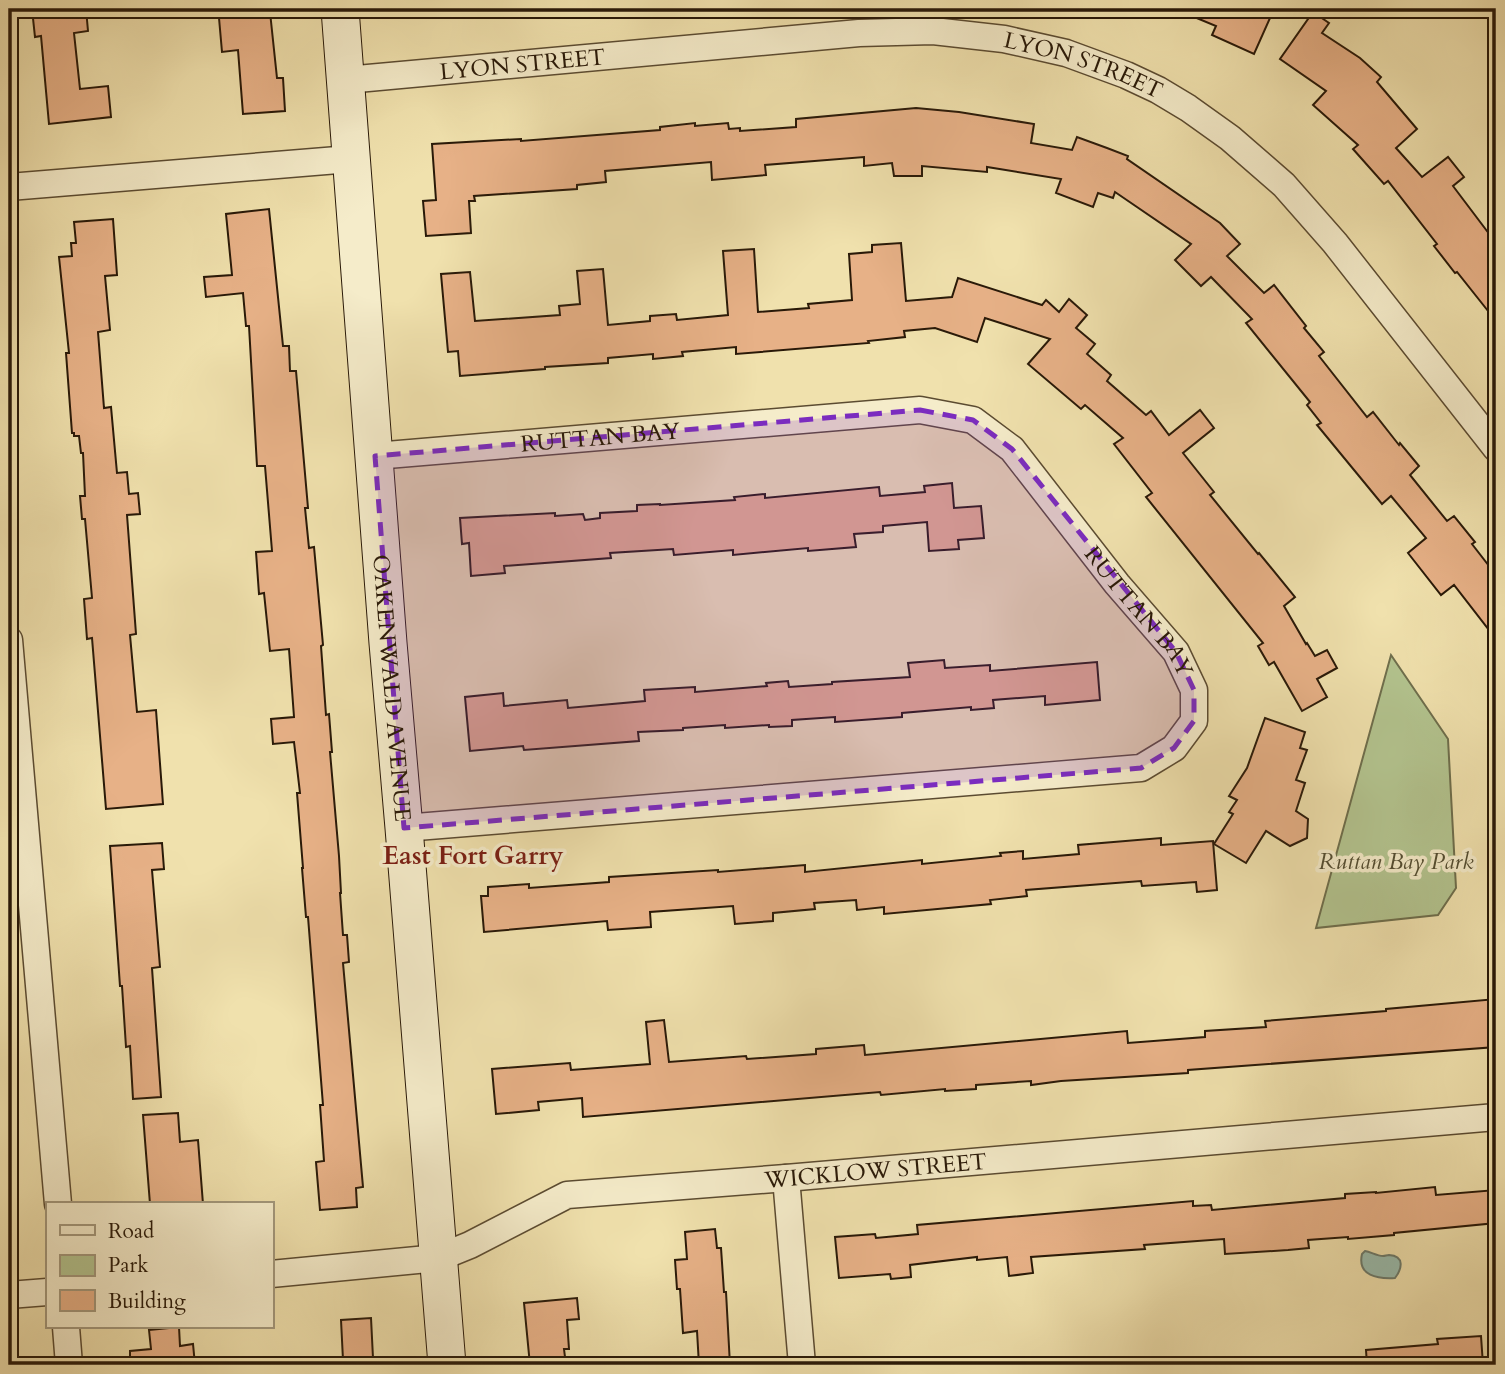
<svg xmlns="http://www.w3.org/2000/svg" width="1505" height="1374" viewBox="0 0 1505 1374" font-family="Cardo,serif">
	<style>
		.green { fill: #b3c48f; stroke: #6e6e4c; stroke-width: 2 }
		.water { fill: #9abdae; stroke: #6d7b6c; stroke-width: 2 }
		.building { fill: #e7b187; stroke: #291908; stroke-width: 2 }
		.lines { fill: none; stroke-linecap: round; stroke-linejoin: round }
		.street-casing { stroke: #5b4b31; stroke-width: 29 }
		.secondary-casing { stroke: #291908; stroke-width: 39 }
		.street { stroke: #f5ecca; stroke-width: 26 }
		.secondary { stroke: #f5ecca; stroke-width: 37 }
		.marked { fill: #7b2cbf; fill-opacity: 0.2; stroke: #7b2cbf; stroke-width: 5; stroke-dasharray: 14 9; stroke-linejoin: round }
		.labels { text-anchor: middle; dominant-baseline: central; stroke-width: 7; stroke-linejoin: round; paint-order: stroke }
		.street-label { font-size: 23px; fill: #291908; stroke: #f5ecca }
		.park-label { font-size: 23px; font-style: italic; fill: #524c30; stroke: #f5ecca }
		.quarter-label { font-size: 26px; font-weight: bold; fill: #7a1f14; stroke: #f5ecca }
	</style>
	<rect width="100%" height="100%" fill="#f0e1ad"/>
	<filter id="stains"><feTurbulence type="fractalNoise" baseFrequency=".00286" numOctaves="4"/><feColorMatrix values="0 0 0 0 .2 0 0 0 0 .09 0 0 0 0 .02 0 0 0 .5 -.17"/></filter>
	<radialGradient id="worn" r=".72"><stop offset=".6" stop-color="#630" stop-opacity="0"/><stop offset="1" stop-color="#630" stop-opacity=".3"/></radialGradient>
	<polygon class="green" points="1391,655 1448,739 1456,888 1438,915 1316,928"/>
	<path class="water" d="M1365,1251C1371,1252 1377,1256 1383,1256C1385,1256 1387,1255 1389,1255C1405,1256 1402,1269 1395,1278C1378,1279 1357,1276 1362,1254Z"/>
	<g class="building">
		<polygon points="32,9 86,9 88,31 74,33 80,89 108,86 111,117 49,124 41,36 35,37"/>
		<polygon points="1175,9 1274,9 1254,54 1212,35 1216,26"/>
		<polygon points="270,12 277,78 283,78 285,111 243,114 238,50 222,52 219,18"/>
		<polygon points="1313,12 1329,23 1322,33 1360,58 1381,77 1377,82 1417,129 1396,148 1422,177 1448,157 1464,177 1453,186 1496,243 1496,321 1457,272 1455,273 1434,246 1437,244 1388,181 1384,184 1353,149 1358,145 1313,105 1326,91 1280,59"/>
		<polygon points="916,108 959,112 1034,124 1031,143 1072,150 1077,137 1107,148 1128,156 1127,159 1220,223 1240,244 1227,256 1264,293 1274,285 1306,326 1304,328 1324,352 1319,356 1367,417 1373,412 1399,445 1400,443 1419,466 1410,475 1447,521 1454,516 1475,542 1472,544 1496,575 1496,639 1454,585 1441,595 1408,553 1426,538 1391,496 1382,504 1317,425 1321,423 1307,405 1310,402 1246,323 1252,319 1211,277 1201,286 1175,260 1191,244 1115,192 1113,198 1098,193 1093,207 1056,193 1061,179 987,167 987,172 922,166 922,176 894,176 892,163 864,166 864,157 765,165 766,175 712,180 711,162 605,171 606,182 577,185 577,189 474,196 475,201 469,201 471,233 426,236 423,201 436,200 432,144 521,139 521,141 660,130 660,127 695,123 695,126 728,123 729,129 740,128 740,131 796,127 796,119"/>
		<polygon points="269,209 283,346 289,346 290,371 296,371 308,508 305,508 309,548 314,547 323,645 321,646 326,715 329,714 332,752 330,752 339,856 341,893 340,893 343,935 347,935 349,962 343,963 363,1187 356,1188 357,1207 320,1210 316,1162 324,1161 320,1105 323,1105 308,917 306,917 302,868 303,868 297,793 300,793 294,742 273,744 271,719 294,717 289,649 270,651 264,593 259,594 256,552 272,551 265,466 257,466 249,326 246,326 243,293 206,297 204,277 232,275 226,214"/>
		<polygon points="113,219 117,275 105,276 110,330 98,332 104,408 111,407 117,473 127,472 129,494 138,493 140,514 127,515 136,634 130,635 137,712 156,710 163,804 106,809 92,638 87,639 84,599 92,598 85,519 82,519 80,496 85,496 83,453 81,453 79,436 74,436 74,433 72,433 66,353 69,353 59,257 72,256 71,243 76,243 74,222"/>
		<polygon points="901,243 906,301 952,297 958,278 1042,305 1046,300 1059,312 1069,299 1087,315 1076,328 1095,344 1087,354 1111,375 1107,381 1146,415 1151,411 1169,435 1200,410 1214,428 1183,453 1214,492 1210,495 1258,554 1259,553 1295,597 1284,606 1306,644 1307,643 1315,656 1327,650 1337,668 1317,679 1327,697 1302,711 1274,662 1269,665 1258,646 1263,643 1146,497 1152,493 1114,444 1123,438 1085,405 1081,409 1028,364 1050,339 985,318 977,342 935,328 904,331 905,337 868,341 869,343 736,354 736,347 682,352 683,356 653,359 653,354 608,358 608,363 545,367 545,369 460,376 458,351 448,352 441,274 470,272 475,321 560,315 559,306 580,304 577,271 603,269 608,325 650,321 650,316 676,314 677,320 728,315 723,251 754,249 758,312 809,308 808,304 852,300 849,254 872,252 872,245"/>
		<polygon points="952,483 954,508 981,506 984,538 958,540 959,549 929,551 927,522 883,526 883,532 854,534 856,547 808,551 808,548 733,555 733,550 674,555 673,549 610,553 611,558 504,566 505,573 471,576 469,543 462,544 460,518 555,513 555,516 583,514 585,520 600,518 600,513 637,511 637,505 660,504 660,505 735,500 734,497 765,494 765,498 879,487 880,496 925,492 924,486"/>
		<polygon points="944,660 945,668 990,665 990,671 1097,662 1100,700 1045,705 1045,696 993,700 994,708 971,710 971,707 902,713 902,717 835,722 835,717 792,720 792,726 769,727 769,725 725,728 725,725 683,728 683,730 638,732 639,741 524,750 523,746 470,751 465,697 503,693 504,706 567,700 568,708 645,701 644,690 695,687 695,692 767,686 766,683 788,681 789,687 832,684 832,682 910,677 908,663"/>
		<polygon points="1265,718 1305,732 1300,748 1307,750 1296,780 1305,783 1296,811 1308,819 1307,838 1290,846 1266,831 1246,863 1214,844 1233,814 1229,812 1237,800 1229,796 1247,768"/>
		<polygon points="1161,838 1161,845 1213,841 1217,890 1197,892 1196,882 1142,886 1141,881 1026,890 1027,896 990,900 991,904 884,914 884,907 857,910 856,900 814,903 815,909 773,913 773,921 735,924 733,906 650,912 651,927 608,930 607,921 484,932 481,896 488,896 488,887 529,884 529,888 609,882 609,877 718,870 718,872 805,865 805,872 922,860 922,864 1001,856 1000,853 1023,851 1023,859 1079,854 1078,845"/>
		<polygon points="162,843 164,869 152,870 160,967 152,968 161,1097 133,1099 130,1046 126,1047 122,986 120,986 110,846"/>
		<polygon points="1496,999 1496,1047 1188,1070 1188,1073 1061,1081 1031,1085 1031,1081 976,1085 976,1089 945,1091 945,1089 881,1095 880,1092 583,1117 582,1098 538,1102 539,1110 496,1114 492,1069 570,1063 571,1070 650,1064 646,1022 664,1020 669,1062 746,1056 747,1059 816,1054 816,1049 864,1045 865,1055 1127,1031 1128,1043 1205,1037 1205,1031 1266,1027 1265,1021 1386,1011 1386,1009"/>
		<polygon points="178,1113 180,1142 198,1140 203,1204 150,1204 143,1115"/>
		<polygon points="1435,1187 1436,1195 1496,1190 1496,1223 1394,1233 1394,1235 1348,1239 1348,1237 1308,1240 1309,1248 1288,1250 1225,1254 1224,1239 1144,1245 1145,1249 1031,1257 1033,1273 1009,1276 1007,1257 977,1260 977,1257 910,1265 911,1277 891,1279 890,1274 839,1278 835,1237 875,1234 876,1238 918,1234 917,1225 1193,1201 1193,1206 1211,1205 1212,1210 1345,1198 1345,1194 1376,1192 1376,1193"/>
		<polygon points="715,1229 717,1248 721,1248 724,1292 726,1292 730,1365 699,1365 697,1331 683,1333 680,1289 677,1289 675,1260 687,1259 685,1232"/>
		<polygon points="577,1298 579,1319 567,1320 569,1349 564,1349 566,1365 530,1365 524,1303"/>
		<polygon points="371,1318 373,1358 343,1360 341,1320"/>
		<polygon points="179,1327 180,1346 193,1344 195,1365 130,1365 130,1351 151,1349 149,1330"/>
		<polygon points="1481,1336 1483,1365 1367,1365 1366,1350 1438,1344 1437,1339"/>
	</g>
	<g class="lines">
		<g class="street-casing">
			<g id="street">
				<path id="s1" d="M346,80L859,33L933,31L1004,39L1066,53L1126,75L1158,90L1188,108L1230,138L1284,185L1335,243L1496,448"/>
				<polyline points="9,187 350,159"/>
				<path id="s2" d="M375,456L920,410L973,420L1012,449L1117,584L1176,652L1194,690V721L1174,748L1141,768L404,828"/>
				<polyline points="9,640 58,1204"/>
				<polyline points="786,1178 802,1365"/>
				<path id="s3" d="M271,1274L438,1258L470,1245L567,1195L786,1178L1496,1117"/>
				<polyline points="9,1295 47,1292"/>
				<polyline points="66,1327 69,1365"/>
			</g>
		</g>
		<g class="secondary-casing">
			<g id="secondary">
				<path id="s4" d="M340,9L388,643L404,828L447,1365"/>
			</g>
		</g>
		<use href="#street" class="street"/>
		<use href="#secondary" class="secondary"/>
	</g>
	<path class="marked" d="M920,410L973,420L1012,449L1176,652L1194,690V721L1174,748L1141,768L404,828L375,456Z"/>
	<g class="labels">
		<g class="street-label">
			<text stroke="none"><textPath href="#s1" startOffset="177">LYON STREET</textPath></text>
			<text stroke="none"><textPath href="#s1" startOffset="744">LYON STREET</textPath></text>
			<text stroke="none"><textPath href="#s2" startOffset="226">RUTTAN BAY</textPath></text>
			<text stroke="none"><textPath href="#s2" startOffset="856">RUTTAN BAY</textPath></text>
			<text stroke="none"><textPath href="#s4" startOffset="681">OAKENWALD AVENUE</textPath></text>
			<text stroke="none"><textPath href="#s3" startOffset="621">WICKLOW STREET</textPath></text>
		</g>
		<g class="park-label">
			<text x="1396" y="861">Ruttan Bay Park</text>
		</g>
		<g class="quarter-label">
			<text x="473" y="855">East Fort Garry</text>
		</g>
	</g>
	<rect width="1505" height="1374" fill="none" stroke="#f0e1ad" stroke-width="35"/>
	<rect x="10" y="10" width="1484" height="1353" fill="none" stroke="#291908" stroke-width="3.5"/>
	<rect x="18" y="18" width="1470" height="1339" fill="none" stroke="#291908" stroke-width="2"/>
	<rect x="46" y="1202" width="228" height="126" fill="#f5ecca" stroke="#a3987c" stroke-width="2"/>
	<rect x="60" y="1225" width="35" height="10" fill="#f5ecca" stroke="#a3987c" stroke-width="2"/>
	<text x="108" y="1238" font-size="21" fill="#291908">Road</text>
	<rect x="60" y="1255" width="35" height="21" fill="#b3c48f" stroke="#a3987c" stroke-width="2"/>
	<text x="108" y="1272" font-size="21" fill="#291908">Park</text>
	<rect x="60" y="1290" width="35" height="21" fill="#e7b187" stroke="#a3987c" stroke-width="2"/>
	<text x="108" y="1308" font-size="21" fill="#291908">Building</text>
	<rect width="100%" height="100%" filter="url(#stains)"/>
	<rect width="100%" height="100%" fill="url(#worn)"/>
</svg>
